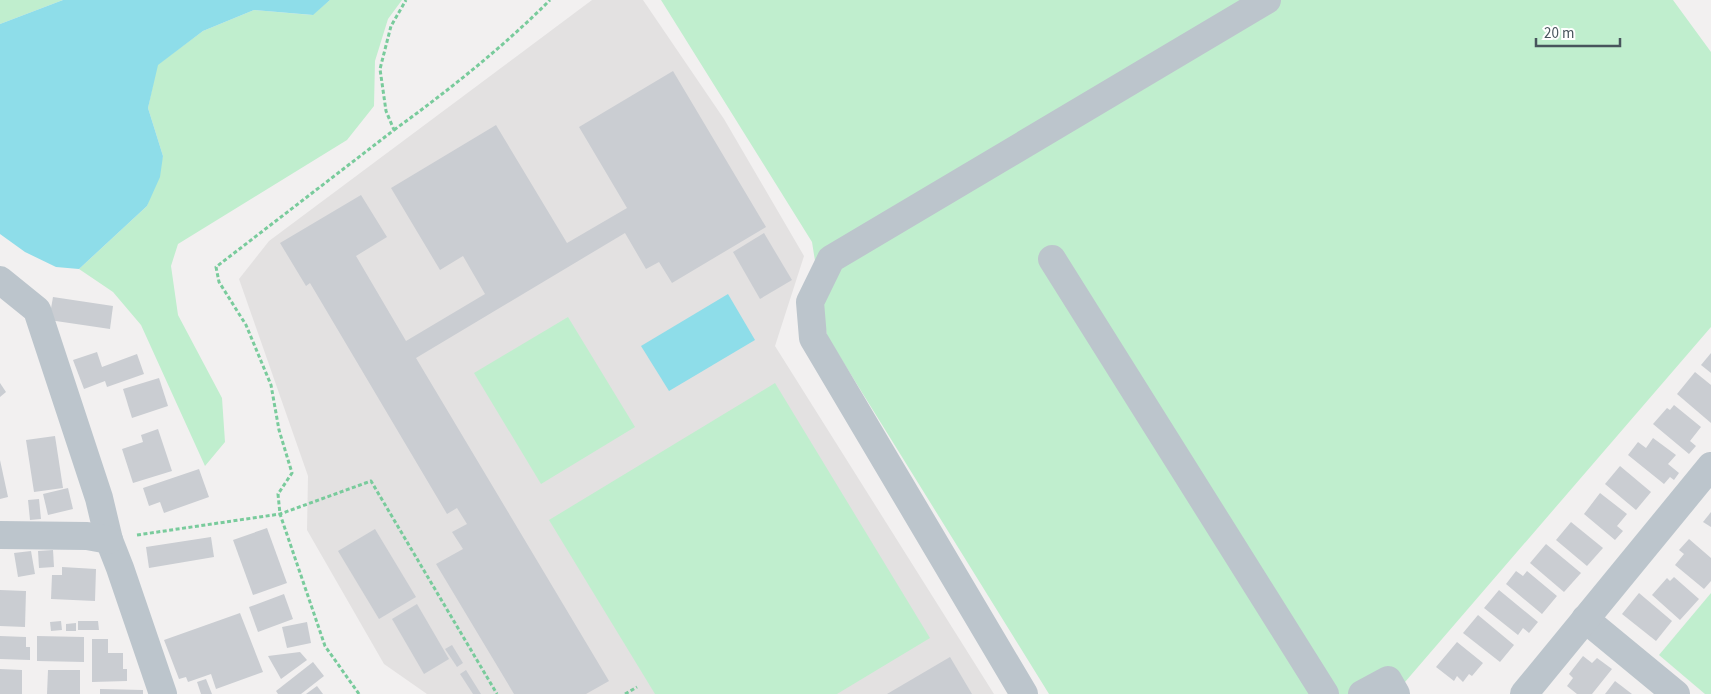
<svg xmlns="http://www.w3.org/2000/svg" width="1711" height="694" viewBox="0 0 1711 694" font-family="'Source Sans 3',sans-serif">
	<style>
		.education { fill: #e3e1e1 }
		.green { fill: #c0eece }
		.water { fill: #8edde9 }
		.building { fill: #cacdd2 }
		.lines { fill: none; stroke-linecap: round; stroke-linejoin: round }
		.path { stroke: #79cb9c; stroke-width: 3; stroke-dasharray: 4 2.5; stroke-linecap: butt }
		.minor { stroke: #bcc5cc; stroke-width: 28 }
	</style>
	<rect width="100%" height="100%" fill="#f2f0f0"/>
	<polygon class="education" points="592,0 643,0 724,119 804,256 775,346 994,694 427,694 384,664 307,530 308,476 239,279 269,241"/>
	<g class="green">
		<polygon points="0,0 63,0 0,24"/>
		<polygon points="330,0 402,0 388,19 375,61 374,106 347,140 178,244 171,266 178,315 222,398 225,442 205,466 141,325 113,292 79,269 147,206 163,156 148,108 157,65 203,31 254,10 312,15"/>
		<polygon points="661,0 1673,0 1711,52 1711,327 1405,682 1390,694 1049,694 827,336 812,242"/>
		<polygon points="568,317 635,427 541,484 474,373"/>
		<polygon points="775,383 930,638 837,694 655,694 549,520"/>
		<polygon points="1711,593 1711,694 1705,694 1659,655"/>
	</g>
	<g class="water">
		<polygon points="63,0 330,0 313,15 254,10 203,31 158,65 148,108 163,156 160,177 147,206 79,269 56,267 25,252 0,234 0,24"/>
		<polygon points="728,294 755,340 669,391 641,346"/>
	</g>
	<g class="building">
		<polygon points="673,71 766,227 672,283 659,262 646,269 625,233 416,358 609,681 586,694 514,694 436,564 463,549 452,532 467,524 457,508 447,514 310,283 306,286 280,243 361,195 387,237 356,256 406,341 485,294 463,256 440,270 391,188 496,125 567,243 627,208 579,127"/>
		<polygon points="764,233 792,280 760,299 733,252"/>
		<polygon points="53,297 113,306 110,329 49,320"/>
		<polygon points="97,352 102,367 137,354 144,374 107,387 105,381 84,389 73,360"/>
		<polygon points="1711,353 1711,373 1701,365"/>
		<polygon points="1695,372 1711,385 1711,423 1677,394"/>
		<polygon points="159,378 168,406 132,418 123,389"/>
		<polygon points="0,383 6,392 0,397"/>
		<polygon points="1674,405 1701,427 1690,441 1696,446 1689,454 1653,424 1667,408 1670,410"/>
		<polygon points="158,429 172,471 133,483 122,449 143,442 141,435"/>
		<polygon points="55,436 63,488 34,492 26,440"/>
		<polygon points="1653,438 1676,455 1668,464 1679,473 1674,480 1670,477 1664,484 1628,455 1638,442 1646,448"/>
		<polygon points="0,460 8,497 0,499"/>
		<polygon points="1620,466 1651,492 1636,510 1605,484"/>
		<polygon points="199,469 209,497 164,513 160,502 149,506 143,488"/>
		<polygon points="68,488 73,509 48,515 43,494"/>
		<polygon points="1600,493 1627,514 1617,526 1623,531 1615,540 1584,514"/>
		<polygon points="39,499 41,519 30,520 28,500"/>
		<polygon points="1711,512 1711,527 1703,522"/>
		<polygon points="1571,522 1603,548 1587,566 1556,540"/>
		<polygon points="267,528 287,583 253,595 233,540"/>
		<polygon points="375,529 416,597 379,619 338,551"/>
		<polygon points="211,537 214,557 149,568 146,547"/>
		<polygon points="1689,539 1711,558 1711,581 1704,589 1675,565 1684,554 1679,550"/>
		<polygon points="1546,544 1581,573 1564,592 1530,563"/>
		<polygon points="53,550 54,567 39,568 38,551"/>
		<polygon points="31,551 35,574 18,577 14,553"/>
		<polygon points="62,567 96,569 95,601 51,599 52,575 62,575"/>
		<polygon points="1516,571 1523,576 1527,571 1557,596 1542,614 1506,584"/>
		<polygon points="1674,577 1699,599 1680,620 1652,595 1667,578 1670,581"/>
		<polygon points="0,590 26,591 25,627 0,626"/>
		<polygon points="1499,590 1538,622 1529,633 1523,628 1518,635 1484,608"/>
		<polygon points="1639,593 1672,621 1656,641 1622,614"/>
		<polygon points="284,594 293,619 258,632 249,607"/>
		<polygon points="417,604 449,659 424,674 392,619"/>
		<polygon points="240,613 263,672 216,689 211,674 188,682 186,677 179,679 164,640"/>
		<polygon points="1478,615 1514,645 1500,662 1463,633"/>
		<polygon points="61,621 62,630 51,631 50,622"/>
		<polygon points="78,621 98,621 99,630 78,630"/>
		<polygon points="307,622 311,643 287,648 282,627"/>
		<polygon points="76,623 76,631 66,631 66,624"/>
		<polygon points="0,636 26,637 26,647 30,647 30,660 0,659"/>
		<polygon points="37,636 84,637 84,662 37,661"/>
		<polygon points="92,639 108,639 108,653 123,653 123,669 127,669 127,681 92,682"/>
		<polygon points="1457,642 1483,663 1472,676 1469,674 1463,682 1457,676 1454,681 1436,667"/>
		<polygon points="452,645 463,663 457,667 445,649"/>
		<polygon points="300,652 307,660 281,679 268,656"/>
		<polygon points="1583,656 1592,663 1597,658 1612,669 1592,694 1577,694 1567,686 1573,678 1569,674"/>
		<polygon points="950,657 972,694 887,694"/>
		<polygon points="313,662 324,676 301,694 278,694 276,691"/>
		<polygon points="0,669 22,670 22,694 0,694"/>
		<polygon points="48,670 80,670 80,694 47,694"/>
		<polygon points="466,670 481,694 473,694 460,674"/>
		<polygon points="206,679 212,694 201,694 197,682"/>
		<polygon points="1615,681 1632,694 1605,694"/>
		<polygon points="317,686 323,694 306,694"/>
		<polygon points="100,689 143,690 143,694 100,694"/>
	</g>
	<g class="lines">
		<g class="path">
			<path d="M394,130C449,90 502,48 550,0"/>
			<polyline points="137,535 280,514 371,481 497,694"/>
			<polyline points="359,694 325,646 280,514 278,494 292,473 279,430 271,385 246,325 219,282 216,267 394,130 386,111 380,69 391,26 406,0"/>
			<polyline points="625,694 637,687"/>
		</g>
		<g class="minor">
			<polyline points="1052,259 1325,694"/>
			<polyline points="0,280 37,310 99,498 109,540 120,568 163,694"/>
			<polyline points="0,535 87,536 109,540"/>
			<polyline points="1585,619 1676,694"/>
			<polyline points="1024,694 813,338 810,302 831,259 1267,0"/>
			<polyline points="1362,694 1388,680 1396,694"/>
			<polyline points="1524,694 1711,466"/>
		</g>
	</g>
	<path d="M1536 38v8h84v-8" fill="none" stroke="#48545c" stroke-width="2.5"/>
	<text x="1544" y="38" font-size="15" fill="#48545c" stroke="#ffffff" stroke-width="4" paint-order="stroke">20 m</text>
</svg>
